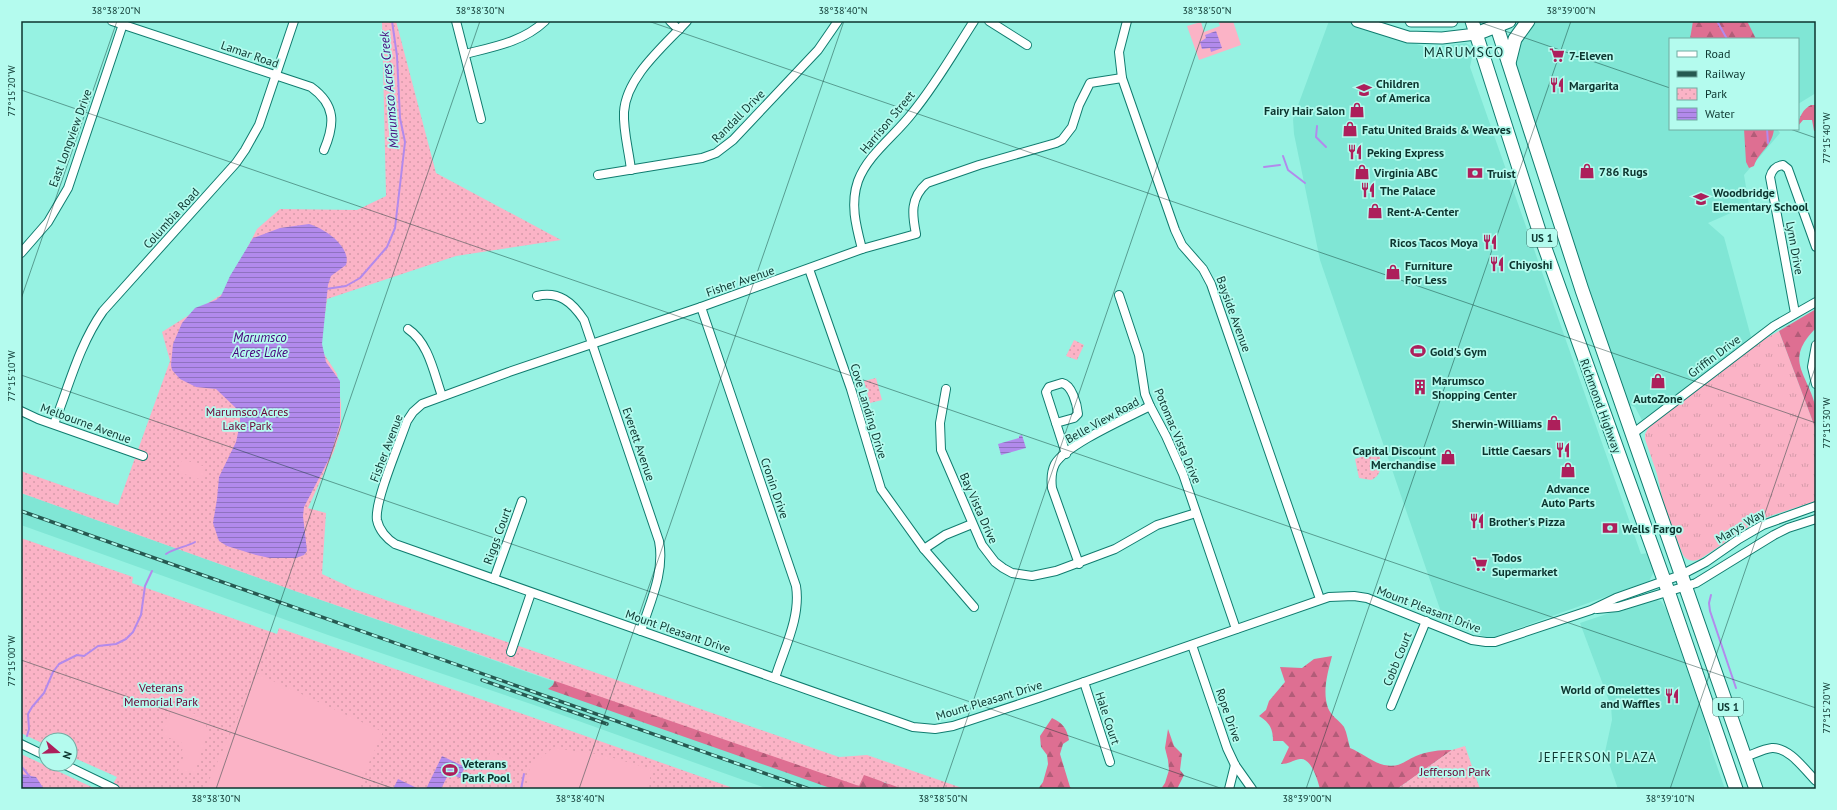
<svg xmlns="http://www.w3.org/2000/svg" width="1837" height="810" viewBox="0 0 1837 810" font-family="'PT Sans',sans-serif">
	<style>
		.built { fill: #80e6d5 }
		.grass { fill: url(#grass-tufts) }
		.forest { fill: url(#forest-firs) }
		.park { fill: url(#park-dots) }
		.pitch { fill: #fbb3c6 }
		.water { fill: url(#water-rules) }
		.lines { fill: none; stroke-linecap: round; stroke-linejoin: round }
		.stream { stroke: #b28aec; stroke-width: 2 }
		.minor-casing { stroke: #107c6f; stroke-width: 10 }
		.tertiary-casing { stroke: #107c6f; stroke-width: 13 }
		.primary-casing { stroke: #107c6f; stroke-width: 15 }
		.minor { stroke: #fff; stroke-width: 8 }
		.tertiary { stroke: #fff; stroke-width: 11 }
		.primary { stroke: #fff; stroke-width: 13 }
		.rail-casing { stroke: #265951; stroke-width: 3.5 }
		.rail { stroke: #b4fbee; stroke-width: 2; stroke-dasharray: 6; stroke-linecap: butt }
		.ticks { fill: none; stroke: #0c352f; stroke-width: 1; stroke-opacity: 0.45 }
		.labels { text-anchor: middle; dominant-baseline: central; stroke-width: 3.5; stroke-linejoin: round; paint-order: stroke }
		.shield { fill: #b4fbee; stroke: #3e7068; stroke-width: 1 }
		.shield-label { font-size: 11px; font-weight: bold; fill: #0c352f }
		.street-label { font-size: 12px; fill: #0c352f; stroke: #b4fbee }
		.poi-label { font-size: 12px; font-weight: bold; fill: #0c352f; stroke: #b4fbee; text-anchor: start }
		.park-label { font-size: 12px; fill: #6b0033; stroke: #b4fbee }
		.water-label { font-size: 13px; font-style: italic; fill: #46007a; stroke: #b4fbee }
		.neighbourhood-label { font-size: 13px; letter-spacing: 1px; fill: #0c352f; stroke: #b4fbee }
		.quarter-label { font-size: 14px; letter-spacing: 1px; fill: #0c352f; stroke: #b4fbee }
		.neatline { fill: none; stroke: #0c352f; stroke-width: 1.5 }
		.ticks-label { font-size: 10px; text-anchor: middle; fill: #0c352f }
	</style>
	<defs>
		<pattern id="grass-tufts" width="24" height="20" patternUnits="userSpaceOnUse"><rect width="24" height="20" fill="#fbb3c6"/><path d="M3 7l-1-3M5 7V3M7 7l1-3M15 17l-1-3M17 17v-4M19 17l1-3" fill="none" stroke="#d69baa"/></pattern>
		<pattern id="forest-firs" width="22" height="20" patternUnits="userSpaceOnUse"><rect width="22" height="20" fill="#de6f92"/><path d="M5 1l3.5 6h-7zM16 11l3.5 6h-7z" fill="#b25c78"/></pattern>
		<pattern id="park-dots" width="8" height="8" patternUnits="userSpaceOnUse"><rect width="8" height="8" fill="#fbb3c6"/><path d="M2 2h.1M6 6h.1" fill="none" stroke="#d69baa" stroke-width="1.8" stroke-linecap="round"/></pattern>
		<pattern id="water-rules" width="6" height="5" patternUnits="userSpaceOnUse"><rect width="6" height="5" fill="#b28aec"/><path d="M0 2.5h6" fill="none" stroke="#8f72c0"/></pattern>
	</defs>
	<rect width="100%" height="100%" fill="#96f2e2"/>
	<g class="built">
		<polygon points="1329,21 1350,21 1428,48 1466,43 1474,48 1470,67 1641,554 1649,553 1654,572 1649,581 1494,637 1486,637 1449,624 1442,615 1320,260 1294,134 1293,119"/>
		<polygon points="1531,21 1816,21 1816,93 1798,104 1798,39 1670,39 1670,129 1777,129 1780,133 1744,175 1749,205 1708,223 1724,237 1751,337 1690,386 1642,420 1635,407 1627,404 1542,153 1512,58"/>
		<polygon points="21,493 295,591 862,789 768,789 534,705 328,635 21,525"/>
		<polygon points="1651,599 1661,601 1667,611 1708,731 1711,749 1725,789 1618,789 1605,752 1612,720 1611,706 1580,623"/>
	</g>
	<path class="grass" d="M1779,331L1816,430V501L1770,516L1753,524L1700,559C1693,562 1687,561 1683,555L1664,506L1657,474L1645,439V434L1649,427L1754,345Z"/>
	<g class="forest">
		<polygon points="1693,21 1747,21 1756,39 1690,39"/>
		<path d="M1811,105H1816V131H1814L1812,120H1803L1798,126C1798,118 1804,108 1811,105Z"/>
		<path d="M1744,129H1774C1772,147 1759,151 1754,166L1749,168L1746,162Z"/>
		<path d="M1816,309V328C1783,361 1808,373 1816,408C1817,415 1816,423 1816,430L1779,331Z"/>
		<path d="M1332,656C1328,672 1322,691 1328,708C1331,716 1339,720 1344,727C1347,733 1348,741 1350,748C1362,753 1372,762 1384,765C1400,768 1402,762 1416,756C1428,751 1439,750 1452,750L1397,789H1320C1318,781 1311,757 1300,759C1293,760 1289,764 1281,764L1289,747L1283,741H1273C1273,729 1270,723 1259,716L1266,710L1269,701L1285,682L1280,667L1302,668L1314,659Z"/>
		<polygon points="555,679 872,775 885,783 927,789 833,789 548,689 553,685"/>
		<path d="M1052,718C1063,723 1067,729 1069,740L1063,744L1060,754L1070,787L1073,789H1038L1043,782L1048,764L1047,755L1041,747L1040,736Z"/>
		<polygon points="1168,729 1174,746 1182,754 1180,770 1184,775 1177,789 1161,789 1165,783 1169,770 1168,760 1165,748"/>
	</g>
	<g class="park">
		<polygon points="382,21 396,21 436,173 561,240 456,256 327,299 320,348 337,374 341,404 341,429 334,451 308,508 326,513 322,574 354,589 839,757 867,755 965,789 903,789 864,775 859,786 295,591 21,493 21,471 118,505 170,361 162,332 224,293 257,229 280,209 357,210 386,196"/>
		<polygon points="1074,340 1084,345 1077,360 1066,356"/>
		<polygon points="876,378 882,400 870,403 864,381"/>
		<path d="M1378,451C1382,462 1383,475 1371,480L1359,478L1355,459Z"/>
		<polygon points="21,538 133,577 132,583 277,634 279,628 736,789 110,789 117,777 70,756 70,740 46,740 46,745 21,733"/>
		<polygon points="1465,746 1480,789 1397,789 1452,750"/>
		<polygon points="21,754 96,789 21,789"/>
	</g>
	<g class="pitch">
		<polygon points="1218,21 1233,21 1241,45 1199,60 1187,26 1201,22 1204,32 1220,26"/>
		<polygon points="182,459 206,467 202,480 178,472"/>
		<polygon points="258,674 383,732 357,789 205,789"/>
		<polygon points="173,706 203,717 208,732 195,772 189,770 188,774 178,771 184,755 181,754 183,747 181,742 161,735"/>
		<polygon points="553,748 603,755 651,769 649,789 526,789 530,766"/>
		<polygon points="491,751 504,758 492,781 480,775"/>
	</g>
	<g class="water">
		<polygon points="1216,31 1222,48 1211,52 1210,48 1202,49 1200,42 1206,38 1205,35"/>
		<path d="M309,224C324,228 352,247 346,265L331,276L328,285L322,344L326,362L340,381V424L330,457L304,507L303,516L307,551L304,555L296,558H270L256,555L227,546L219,541L213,523L217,499L219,477L236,442L240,424V415L238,410L216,389L196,387L180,379L172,370L171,365L173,344L182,323L195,308L216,300L221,296L230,276L253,238L280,228Z"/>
		<polygon points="1022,435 1026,448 1001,455 998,444 1019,438 1019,436"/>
		<polygon points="442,756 465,767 460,778 449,773 441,789 426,789"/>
		<polygon points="21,774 36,777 44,789 21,789"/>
		<polygon points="398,779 419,789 393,789"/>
	</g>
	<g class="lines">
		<g class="stream">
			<polyline points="1717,21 1727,39"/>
			<polyline points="1317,126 1316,137 1326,147"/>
			<polyline points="1767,129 1768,143"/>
			<polyline points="1283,156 1288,170 1305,183"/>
			<polyline points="1264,167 1280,165"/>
			<polyline points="326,289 346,286 360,278 387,247 395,228 405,142 400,118 397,56 392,21"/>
			<path d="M166,554C175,548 186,547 195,542"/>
			<polyline points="1711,595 1709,603 1710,611 1736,688"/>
			<polyline points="27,736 29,729 28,714 32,707 44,693 53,672 59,664 77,655 84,656 98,646 116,644 126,639 133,632 141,615 145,586 152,571"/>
			<polyline points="21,766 30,777"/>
			<polyline points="521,789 524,774"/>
		</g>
		<g class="minor-casing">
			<g id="minor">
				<path d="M112,21L311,87C336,105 335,124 324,150"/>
				<polyline points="456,21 481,119"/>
				<polyline points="670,21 679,30"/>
				<polyline points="989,21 1027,45"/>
				<polyline points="1127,21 1119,52 1122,78 1175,230 1182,245 1203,269 1211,284 1320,599"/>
				<path d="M465,54C493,47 523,42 545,21"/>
				<path d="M1122,78L1090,83L1079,105L1072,127L1062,140L1056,143L979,165L927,183C910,198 912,214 916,234L862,249L701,307L509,372L422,404L413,412L407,421C400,442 374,502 377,520C379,530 387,539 395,544L913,727L935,729L953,726L1038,698L1329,597L1354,596L1367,598L1472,640L1486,642H1495L1591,610L1616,598L1681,575L1706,562L1739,539L1763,525L1816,506"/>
				<path d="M631,170C629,151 623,131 624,112C626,77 664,46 687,21"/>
				<polyline points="598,175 702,158 716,153 733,140 818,50 838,21"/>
				<path d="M862,249C856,226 850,204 858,181C868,154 896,135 913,112C936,84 954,52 974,21"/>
				<polyline points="21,253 48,222 68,188 124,21"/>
				<polyline points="809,269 851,389 881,489 924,549 974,607"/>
				<polyline points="1119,295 1139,355 1145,394 1150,406 1166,436 1183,474 1236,629"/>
				<path d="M537,296C559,291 572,302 584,320L659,541C665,572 650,602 641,631"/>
				<path d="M701,307L796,586C801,617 784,649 775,678"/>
				<path d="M1795,313L1770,177C1772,170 1775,166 1783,165L1788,169L1816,247"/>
				<path d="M408,329C429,343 434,374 442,396"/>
				<polyline points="1816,345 1812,367 1816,384"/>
				<path d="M1062,383C1072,385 1077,404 1078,414L1074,418L1056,423L1046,392L1049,387Z"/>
				<polyline points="946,389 940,423 941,450 982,545 995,562 1003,568 1012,573 1032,576 1056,571 1115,549 1157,525 1196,513"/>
				<polyline points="21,411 38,419 143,456"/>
				<polyline points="1056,423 1066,454"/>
				<path d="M54,424C69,386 79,345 103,311L236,163L245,150L259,125L294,21"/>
				<polyline points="1631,435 1774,326 1816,302"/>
				<polyline points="924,549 945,535 972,524"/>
				<path d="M1079,564L1052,488C1051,480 1051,472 1055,464C1067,444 1127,418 1150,406"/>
				<polyline points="494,579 522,501"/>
				<polyline points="1597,609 1618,607 1696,583 1774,535 1788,528 1816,519"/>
				<polyline points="1192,645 1227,748 1235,765 1252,789"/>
				<polyline points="511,652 531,593"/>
				<polyline points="1084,682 1110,762"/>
				<polyline points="1391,706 1426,621"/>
				<polyline points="21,744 46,756"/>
				<path d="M1745,757C1754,754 1763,749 1772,748C1789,747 1805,770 1816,781"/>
				<polyline points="63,764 115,789"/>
				<polyline points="1229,789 1235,765"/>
			</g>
		</g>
		<g class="tertiary-casing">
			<g id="tertiary">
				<polyline points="1357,21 1408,37 1442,38 1476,34"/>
				<polyline points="1411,21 1452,21"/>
			</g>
		</g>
		<g class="primary-casing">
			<g id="primary">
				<polyline points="1472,21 1541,237 1668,591 1736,789"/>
				<polyline points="1495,21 1582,290 1756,789"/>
				<polyline points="1476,34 1509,21"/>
				<polyline points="1509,63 1515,39 1528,21"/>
			</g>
		</g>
		<use href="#minor" class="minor"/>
		<use href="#tertiary" class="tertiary"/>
		<use href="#primary" class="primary"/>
		<g class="rail-casing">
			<g id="rail">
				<polyline points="21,511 809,789"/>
				<polyline points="482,680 607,724"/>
			</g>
		</g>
		<use href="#rail" class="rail"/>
	</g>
	<path class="ticks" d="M648,21L1816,423M1476,21L1670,88M21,90L1816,708M1790,129L1816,138M21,299L117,21M21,375L1223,789M21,660L395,789M216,789L480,21M579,789L844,21M943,789L1207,21M1306,789L1571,21M1670,789L1816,365"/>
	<defs>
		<g id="supermarket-bare" transform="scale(1.2)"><path d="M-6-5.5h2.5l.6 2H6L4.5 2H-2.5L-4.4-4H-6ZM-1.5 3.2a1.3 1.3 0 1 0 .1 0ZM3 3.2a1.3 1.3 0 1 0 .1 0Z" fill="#ad1f5b" stroke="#b4fbee" stroke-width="2.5" paint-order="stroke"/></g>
		<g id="restaurant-bare" transform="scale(1.2)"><path d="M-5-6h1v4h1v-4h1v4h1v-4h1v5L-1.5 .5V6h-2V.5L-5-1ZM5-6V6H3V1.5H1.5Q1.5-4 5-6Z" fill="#ad1f5b" stroke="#b4fbee" stroke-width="2.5" paint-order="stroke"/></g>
		<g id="school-bare" transform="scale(1.2)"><path d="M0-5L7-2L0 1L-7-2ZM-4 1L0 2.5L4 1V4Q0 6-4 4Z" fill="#ad1f5b" stroke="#b4fbee" stroke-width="2.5" paint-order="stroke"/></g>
		<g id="shop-bare" transform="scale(1.2)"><path d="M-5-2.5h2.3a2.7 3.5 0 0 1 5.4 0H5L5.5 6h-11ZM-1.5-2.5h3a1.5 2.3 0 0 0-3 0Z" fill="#ad1f5b" stroke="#b4fbee" stroke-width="2.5" paint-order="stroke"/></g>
		<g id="bank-bare" transform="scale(1.2)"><path d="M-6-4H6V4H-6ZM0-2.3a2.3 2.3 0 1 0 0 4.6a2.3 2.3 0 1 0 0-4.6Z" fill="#ad1f5b" stroke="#b4fbee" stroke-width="2.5" paint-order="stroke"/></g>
		<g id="stadium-bare" transform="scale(1.2)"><path d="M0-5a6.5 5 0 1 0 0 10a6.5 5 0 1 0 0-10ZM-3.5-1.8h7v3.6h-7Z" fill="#ad1f5b" stroke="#b4fbee" stroke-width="2.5" paint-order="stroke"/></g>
		<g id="building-bare" transform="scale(1.2)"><path d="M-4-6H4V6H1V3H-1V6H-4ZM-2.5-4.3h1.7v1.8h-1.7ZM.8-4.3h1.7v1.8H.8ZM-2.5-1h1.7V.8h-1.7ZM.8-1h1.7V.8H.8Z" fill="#ad1f5b" stroke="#b4fbee" stroke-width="2.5" paint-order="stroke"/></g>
	</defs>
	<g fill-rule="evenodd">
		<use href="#supermarket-bare" x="1557" y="55"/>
		<use href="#restaurant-bare" x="1557" y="85"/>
		<use href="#school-bare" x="1364" y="90"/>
		<use href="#shop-bare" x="1357" y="110"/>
		<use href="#shop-bare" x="1350" y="129"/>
		<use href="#restaurant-bare" x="1355" y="152"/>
		<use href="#shop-bare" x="1587" y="171"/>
		<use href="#shop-bare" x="1362" y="172"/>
		<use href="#bank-bare" x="1475" y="173"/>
		<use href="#restaurant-bare" x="1368" y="190"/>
		<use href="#school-bare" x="1701" y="199"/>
		<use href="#shop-bare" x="1375" y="211"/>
		<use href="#restaurant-bare" x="1490" y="242"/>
		<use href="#restaurant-bare" x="1497" y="264"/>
		<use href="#shop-bare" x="1393" y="272"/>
		<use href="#stadium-bare" x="1418" y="351"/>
		<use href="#shop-bare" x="1658" y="381"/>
		<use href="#building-bare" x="1420" y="387"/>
		<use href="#shop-bare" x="1554" y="423"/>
		<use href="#restaurant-bare" x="1563" y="450"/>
		<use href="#shop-bare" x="1448" y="457"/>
		<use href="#shop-bare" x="1568" y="470"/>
		<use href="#restaurant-bare" x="1477" y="521"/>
		<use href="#bank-bare" x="1610" y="528"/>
		<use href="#supermarket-bare" x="1480" y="564"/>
		<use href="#restaurant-bare" x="1672" y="696"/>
		<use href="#stadium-bare" x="450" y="770"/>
	</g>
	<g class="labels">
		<g class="shield">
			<rect x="1527" y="229" width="30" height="18" rx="3"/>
			<rect x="1713" y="698" width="30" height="18" rx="3"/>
		</g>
		<g class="shield-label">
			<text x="1542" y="238">US 1</text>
			<text x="1728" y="707">US 1</text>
		</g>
		<g class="street-label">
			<text transform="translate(250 54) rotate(19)">Lamar Road</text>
			<text transform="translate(738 116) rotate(-45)">Randall Drive</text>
			<text transform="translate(887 122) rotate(-50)">Harrison Street</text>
			<text transform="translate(70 138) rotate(-70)">East Longview Drive</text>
			<text transform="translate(171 218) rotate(-48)">Columbia Road</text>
			<text transform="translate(1795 248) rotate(80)">Lynn Drive</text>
			<text transform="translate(740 281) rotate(-19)">Fisher Avenue</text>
			<text transform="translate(1234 314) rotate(70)">Bayside Avenue</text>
			<text transform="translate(1714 356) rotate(-37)">Griffin Drive</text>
			<text transform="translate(1601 406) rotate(70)">Richmond Highway</text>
			<text transform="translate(869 411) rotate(73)">Cove Landing Drive</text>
			<text transform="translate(1102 420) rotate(-29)">Belle View Road</text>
			<text transform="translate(86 423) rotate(20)">Melbourne Avenue</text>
			<text transform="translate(1178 436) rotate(67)">Potomac Vista Drive</text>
			<text transform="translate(639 444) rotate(71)">Everett Avenue</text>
			<text transform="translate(386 448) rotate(-69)">Fisher Avenue</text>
			<text transform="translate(775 488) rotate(71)">Cronin Drive</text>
			<text transform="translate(979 508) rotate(66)">Bay Vista Drive</text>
			<text transform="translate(1740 526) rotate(-31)">Marys Way</text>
			<text transform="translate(497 536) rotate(-70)">Riggs Court</text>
			<text transform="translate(1429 609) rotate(21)">Mount Pleasant Drive</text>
			<text transform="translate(678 631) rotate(19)">Mount Pleasant Drive</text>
			<text transform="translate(1397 659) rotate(-68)">Cobb Court</text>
			<text transform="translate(989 700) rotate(-17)">Mount Pleasant Drive</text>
			<text transform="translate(1229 715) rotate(71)">Rope Drive</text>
			<text transform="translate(1108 718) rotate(72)">Hale Court</text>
		</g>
		<g class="poi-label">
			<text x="1569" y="55">7-Eleven</text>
			<text x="1376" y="83">Children<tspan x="1376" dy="14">of America</tspan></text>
			<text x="1569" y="85">Margarita</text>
			<text x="1345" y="110" text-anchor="end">Fairy Hair Salon</text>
			<text x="1362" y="129">Fatu United Braids &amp; Weaves</text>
			<text x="1367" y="152">Peking Express</text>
			<text x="1599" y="171">786 Rugs</text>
			<text x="1374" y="172">Virginia ABC</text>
			<text x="1487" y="173">Truist</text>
			<text x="1380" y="190">The Palace</text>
			<text x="1713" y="192">Woodbridge<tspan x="1713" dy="14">Elementary School</tspan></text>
			<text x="1387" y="211">Rent-A-Center</text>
			<text x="1478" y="242" text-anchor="end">Ricos Tacos Moya</text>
			<text x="1509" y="264">Chiyoshi</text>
			<text x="1405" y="265">Furniture<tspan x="1405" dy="14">For Less</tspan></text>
			<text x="1430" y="351">Gold's Gym</text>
			<text x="1432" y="380">Marumsco<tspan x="1432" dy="14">Shopping Center</tspan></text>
			<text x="1658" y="398" text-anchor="middle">AutoZone</text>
			<text x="1542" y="423" text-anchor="end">Sherwin-Williams</text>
			<text x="1436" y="450" text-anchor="end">Capital Discount<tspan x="1436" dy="14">Merchandise</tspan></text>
			<text x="1551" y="450" text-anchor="end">Little Caesars</text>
			<text x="1568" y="488" text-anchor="middle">Advance<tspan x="1568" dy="14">Auto Parts</tspan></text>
			<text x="1489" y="521">Brother's Pizza</text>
			<text x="1622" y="528">Wells Fargo</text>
			<text x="1492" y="557">Todos<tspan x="1492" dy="14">Supermarket</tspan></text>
			<text x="1660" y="689" text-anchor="end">World of Omelettes<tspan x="1660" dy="14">and Waffles</tspan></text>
			<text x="462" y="763">Veterans<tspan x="462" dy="14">Park Pool</tspan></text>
		</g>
		<g class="park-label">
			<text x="247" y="411">Marumsco Acres<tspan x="247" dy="14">Lake Park</tspan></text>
			<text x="161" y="687">Veterans<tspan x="161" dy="14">Memorial Park</tspan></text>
			<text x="1455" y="771">Jefferson Park</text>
		</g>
		<g class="water-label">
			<text transform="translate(389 90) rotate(-95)">Marumsco Acres Creek</text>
			<text x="260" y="337">Marumsco<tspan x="260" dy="15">Acres Lake</tspan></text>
		</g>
		<g class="neighbourhood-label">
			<text x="1598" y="757">JEFFERSON PLAZA</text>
		</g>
		<g class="quarter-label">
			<text x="1464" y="52">MARUMSCO</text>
		</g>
	</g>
	<rect width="1837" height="810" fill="none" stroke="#b4fbee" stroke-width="44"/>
	<rect x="1669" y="38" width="130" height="92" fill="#b4fbee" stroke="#71aca2"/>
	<rect x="1677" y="51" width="20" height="6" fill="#ffffff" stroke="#71aca2"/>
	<text x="1705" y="58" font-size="12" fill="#0c352f">Road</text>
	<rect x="1677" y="71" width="20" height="6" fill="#265951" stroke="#71aca2"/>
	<text x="1705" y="78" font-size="12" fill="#0c352f">Railway</text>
	<rect x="1677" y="88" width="20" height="12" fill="url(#park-dots)" stroke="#71aca2"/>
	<text x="1705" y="98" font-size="12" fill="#0c352f">Park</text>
	<rect x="1677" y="108" width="20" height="12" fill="url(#water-rules)" stroke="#71aca2"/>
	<text x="1705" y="118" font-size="12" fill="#0c352f">Water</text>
	<g transform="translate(58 752) rotate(109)"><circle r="19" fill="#b4fbee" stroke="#71aca2"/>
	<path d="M0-3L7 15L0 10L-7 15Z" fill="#ad1f5b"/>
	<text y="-6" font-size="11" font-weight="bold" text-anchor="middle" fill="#0c352f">N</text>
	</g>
	<rect x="22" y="22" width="1793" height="766" class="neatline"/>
	<g class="ticks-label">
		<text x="116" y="14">38°38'20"N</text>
		<text x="480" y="14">38°38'30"N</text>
		<text x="843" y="14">38°38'40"N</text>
		<text x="1207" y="14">38°38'50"N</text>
		<text x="1571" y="14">38°39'00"N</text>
		<text transform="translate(11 91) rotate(-90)" y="4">77°15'20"W</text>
		<text transform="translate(1826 138) rotate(-90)" y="4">77°15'40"W</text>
		<text transform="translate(11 376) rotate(-90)" y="4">77°15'10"W</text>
		<text transform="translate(1826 423) rotate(-90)" y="4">77°15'30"W</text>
		<text transform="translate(11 661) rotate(-90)" y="4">77°15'00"W</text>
		<text transform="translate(1826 708) rotate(-90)" y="4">77°15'20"W</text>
		<text x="216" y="802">38°38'30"N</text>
		<text x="580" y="802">38°38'40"N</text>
		<text x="943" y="802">38°38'50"N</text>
		<text x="1307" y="802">38°39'00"N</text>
		<text x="1670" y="802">38°39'10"N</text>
	</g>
</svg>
